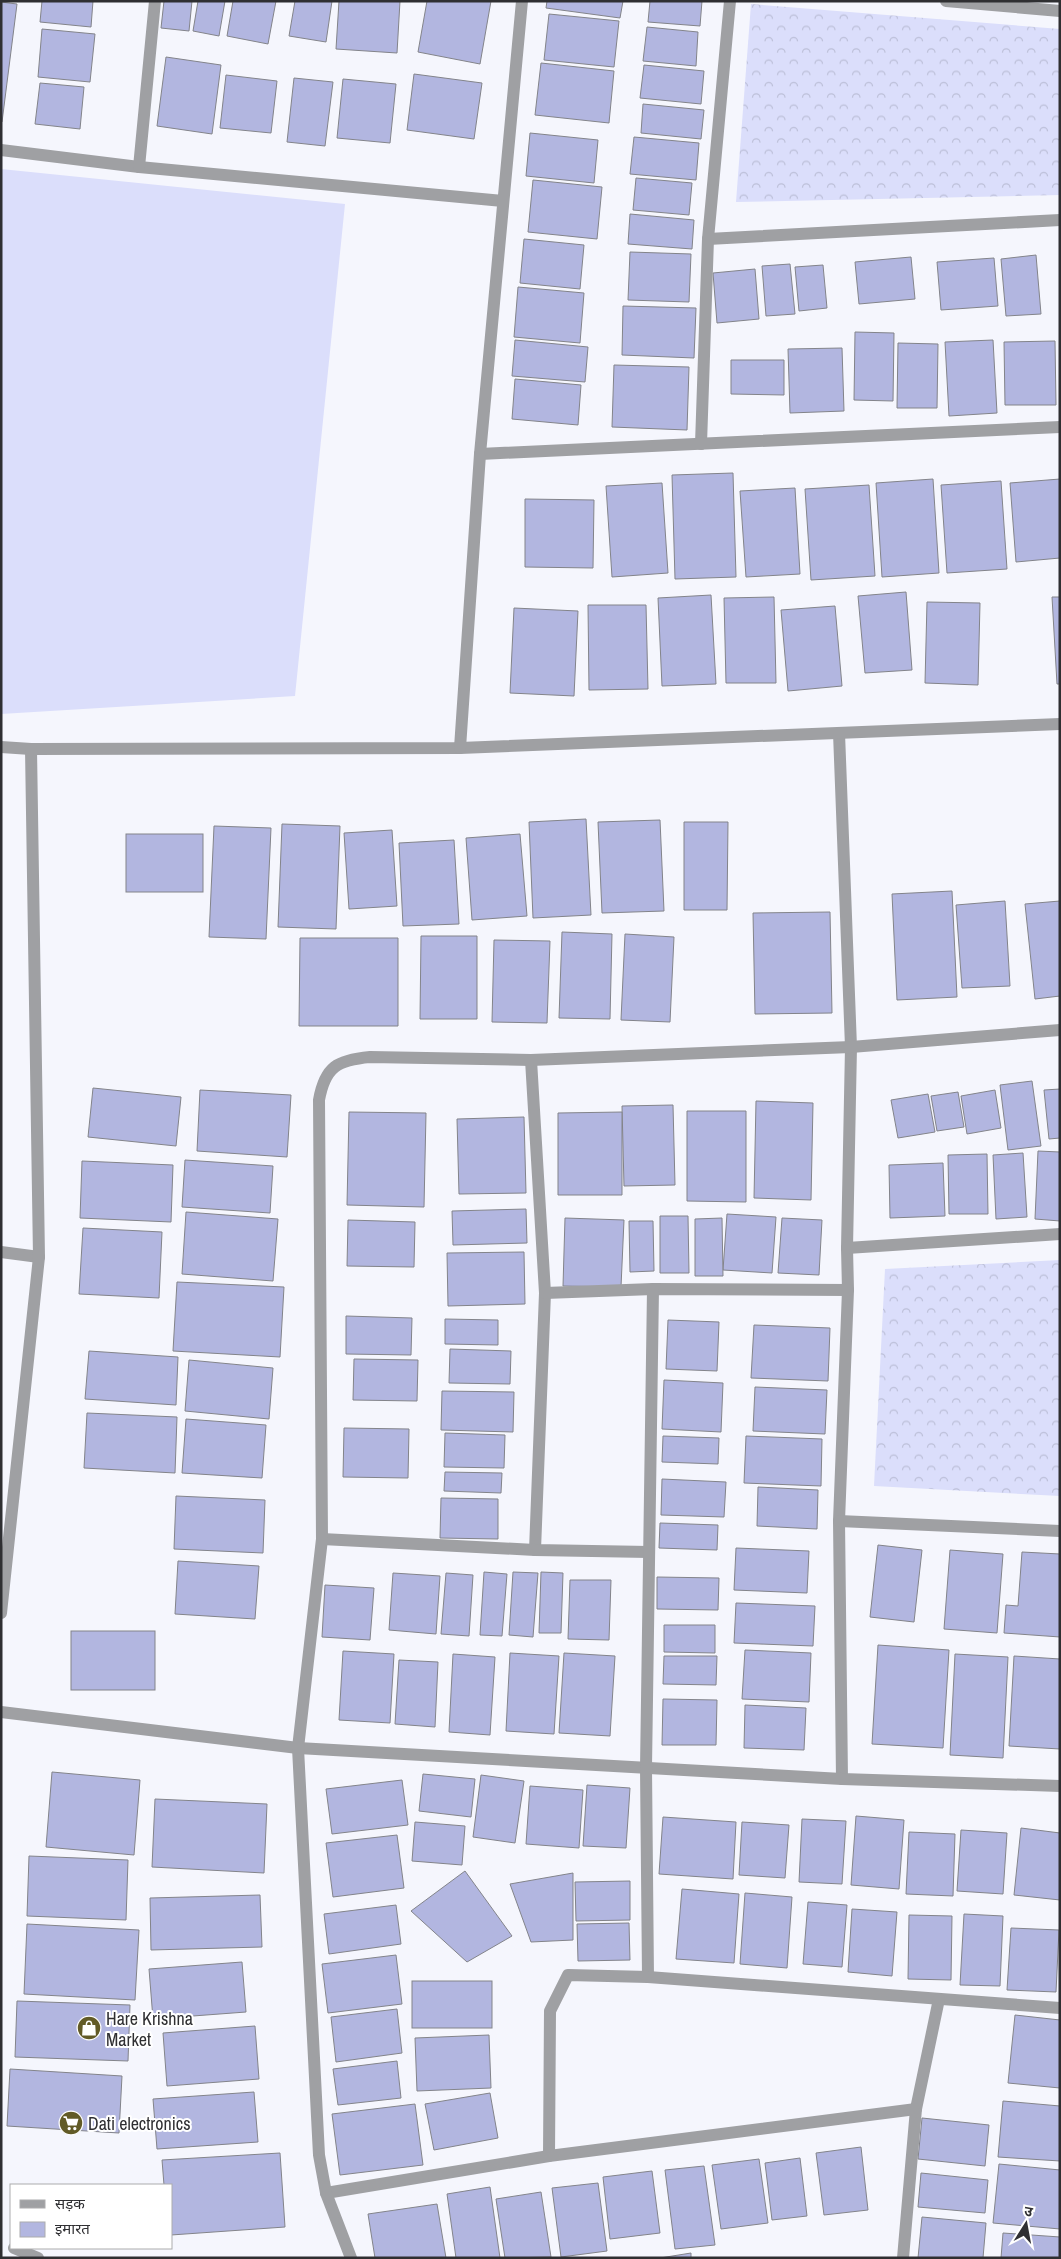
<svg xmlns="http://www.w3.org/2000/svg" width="1061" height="2259" viewBox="0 0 1061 2259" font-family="'Archivo Narrow','Noto Sans Devanagari',sans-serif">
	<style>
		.forest { fill: url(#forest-crowns) }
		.garden { fill: #dbdefb }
		.building { fill: #b2b6e0; stroke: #83848a }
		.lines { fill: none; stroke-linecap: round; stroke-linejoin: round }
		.minor { stroke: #9fa0a3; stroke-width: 12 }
		.labels { text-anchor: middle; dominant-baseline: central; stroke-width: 4; stroke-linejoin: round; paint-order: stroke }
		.poi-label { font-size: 18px; fill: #2f2f32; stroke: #fff; text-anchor: start }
	</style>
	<defs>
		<pattern id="forest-crowns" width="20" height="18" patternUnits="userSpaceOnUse" patternTransform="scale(1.25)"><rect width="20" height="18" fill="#dbdefb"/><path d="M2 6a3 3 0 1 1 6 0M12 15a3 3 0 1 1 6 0" fill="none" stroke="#bcbfd8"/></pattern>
	</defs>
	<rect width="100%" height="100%" fill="#f5f6fd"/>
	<g class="forest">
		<polygon points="751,4 1060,29 1060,195 736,202"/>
		<polygon points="1060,1260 1060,1496 874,1486 885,1269"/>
	</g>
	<polygon class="garden" points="1,169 345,204 295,696 1,714"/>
	<g class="building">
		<polygon points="42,1 93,1 91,27 40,22"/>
		<polygon points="164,1 192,1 189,31 161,28"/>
		<polygon points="198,1 225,1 219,36 193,31"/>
		<polygon points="233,1 276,1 268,44 227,36"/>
		<polygon points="295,1 332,1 326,42 289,36"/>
		<polygon points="339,1 400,1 397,53 336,49"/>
		<polygon points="427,1 491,1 480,64 418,52"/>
		<polygon points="547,1 623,1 620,18 546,8"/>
		<polygon points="650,1 702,1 700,26 648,22"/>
		<polygon points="1,2 17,4 2,122 1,122"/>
		<polygon points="549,14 619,21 614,67 544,60"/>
		<polygon points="647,27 698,32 696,66 643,61"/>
		<polygon points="42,29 95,34 90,82 38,77"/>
		<polygon points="166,57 221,65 212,134 157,126"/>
		<polygon points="541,63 614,71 609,123 535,115"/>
		<polygon points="644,65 704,71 701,104 640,98"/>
		<polygon points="414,74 482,83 474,139 407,130"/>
		<polygon points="226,75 277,81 271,133 220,128"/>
		<polygon points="294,78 333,82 325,146 287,142"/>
		<polygon points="343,79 396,84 390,143 337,138"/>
		<polygon points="40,83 84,87 80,129 35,124"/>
		<polygon points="643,104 704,110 701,139 641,133"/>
		<polygon points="530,133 598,140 594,183 526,176"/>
		<polygon points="634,137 699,143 696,180 630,174"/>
		<polygon points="636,178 692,183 689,215 633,210"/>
		<polygon points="533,180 602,187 597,239 528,232"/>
		<polygon points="630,214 694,220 692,249 628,244"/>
		<polygon points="524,239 584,245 580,289 520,283"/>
		<polygon points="630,252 691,254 689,302 628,300"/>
		<polygon points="1036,255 1041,314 1006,316 1001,259"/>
		<polygon points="911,257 915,299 859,304 855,262"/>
		<polygon points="994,258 998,306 941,310 937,262"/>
		<polygon points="790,264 795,314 766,316 762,266"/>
		<polygon points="823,265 827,308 799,311 795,267"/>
		<polygon points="755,269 759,319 717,323 713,273"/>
		<polygon points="518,287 584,293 580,343 514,337"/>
		<polygon points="623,306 696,308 694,358 622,355"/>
		<polygon points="855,332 894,333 893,401 854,400"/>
		<polygon points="515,340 588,347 585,382 512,376"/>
		<polygon points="993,340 997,413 949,416 945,342"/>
		<polygon points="1055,341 1056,405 1005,405 1004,342"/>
		<polygon points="898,343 938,344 937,408 897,408"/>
		<polygon points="842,348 844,411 790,413 788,349"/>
		<polygon points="731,360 784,360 784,395 731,394"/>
		<polygon points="614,365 689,367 687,430 612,427"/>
		<polygon points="515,379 581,385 578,425 512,419"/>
		<polygon points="733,473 736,577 675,579 672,475"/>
		<polygon points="933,479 939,573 882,577 876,483"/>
		<polygon points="1060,479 1060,558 1016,562 1010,483"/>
		<polygon points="1001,481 1007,569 947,573 941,485"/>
		<polygon points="662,483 668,573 612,577 606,486"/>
		<polygon points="869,485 875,576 811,580 805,489"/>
		<polygon points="795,488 800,574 746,577 740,491"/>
		<polygon points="525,499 594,500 593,568 525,567"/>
		<polygon points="906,592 912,670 865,673 858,596"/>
		<polygon points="711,595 716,684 662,686 658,598"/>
		<polygon points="774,597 776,683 726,683 724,598"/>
		<polygon points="1052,597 1060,597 1060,684 1057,684"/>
		<polygon points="927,602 980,603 978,685 925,683"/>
		<polygon points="588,605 646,605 648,689 589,690"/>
		<polygon points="835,606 842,686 788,691 781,610"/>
		<polygon points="514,608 578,611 574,696 510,693"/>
		<polygon points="586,819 591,915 533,918 529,822"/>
		<polygon points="660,820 664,911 602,913 598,822"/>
		<polygon points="684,822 728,822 727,910 684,910"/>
		<polygon points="282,824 340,826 336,929 278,927"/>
		<polygon points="214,826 271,828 266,939 209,937"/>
		<polygon points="392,830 397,906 349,909 344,833"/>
		<rect x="126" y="834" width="77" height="58"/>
		<polygon points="520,834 527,916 472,920 466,838"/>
		<polygon points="454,840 459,924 403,926 399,843"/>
		<polygon points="952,891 957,997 897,1000 892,894"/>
		<polygon points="1005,901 1010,986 962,988 956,905"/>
		<polygon points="1060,901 1060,996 1035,999 1025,904"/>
		<polygon points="830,912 832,1013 755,1014 753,913"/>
		<polygon points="562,932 612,934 610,1019 559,1018"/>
		<polygon points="625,934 674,937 670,1022 621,1020"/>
		<polygon points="421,936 477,936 477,1019 420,1019"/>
		<polygon points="300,938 398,938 398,1026 299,1026"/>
		<polygon points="494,940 550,941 547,1023 492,1022"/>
		<polygon points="1032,1081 1041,1146 1008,1150 1000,1085"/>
		<polygon points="93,1088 181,1097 176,1146 88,1137"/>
		<polygon points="1060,1089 1060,1138 1049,1139 1044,1090"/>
		<polygon points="200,1090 291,1095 287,1157 197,1151"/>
		<polygon points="995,1090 1001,1128 967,1134 961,1096"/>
		<polygon points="958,1092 964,1127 937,1131 931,1096"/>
		<polygon points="928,1094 935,1132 898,1138 891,1100"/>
		<polygon points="756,1101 813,1103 811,1200 754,1198"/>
		<polygon points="673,1105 675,1185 624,1186 622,1106"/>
		<polygon points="687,1111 746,1111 746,1202 687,1201"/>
		<polygon points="349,1112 426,1113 424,1207 347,1205"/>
		<polygon points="622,1112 622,1195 558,1195 558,1113"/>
		<polygon points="524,1117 526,1193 459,1194 457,1119"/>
		<polygon points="1038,1151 1060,1152 1060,1221 1035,1219"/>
		<polygon points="1023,1153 1027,1217 996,1219 993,1155"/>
		<polygon points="987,1154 988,1214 949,1214 948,1155"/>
		<polygon points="185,1160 273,1166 270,1213 182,1207"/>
		<polygon points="82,1161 173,1165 171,1222 80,1218"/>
		<polygon points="943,1163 945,1216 890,1218 889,1165"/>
		<polygon points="526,1209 527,1243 453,1245 452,1211"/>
		<polygon points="186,1212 278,1219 273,1281 182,1274"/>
		<polygon points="727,1214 776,1217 772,1273 723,1270"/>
		<polygon points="660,1216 688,1216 689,1273 660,1273"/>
		<polygon points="565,1218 624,1220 621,1287 563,1286"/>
		<polygon points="722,1218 723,1276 695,1276 695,1219"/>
		<polygon points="782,1218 822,1220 819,1275 778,1273"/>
		<polygon points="348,1220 415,1222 414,1267 347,1266"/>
		<polygon points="629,1221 653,1221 654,1271 630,1272"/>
		<polygon points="83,1228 162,1232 159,1298 79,1294"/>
		<polygon points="524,1252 525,1304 448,1306 447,1253"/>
		<polygon points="177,1282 284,1287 280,1357 173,1351"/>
		<polygon points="346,1316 412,1318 411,1355 346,1354"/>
		<polygon points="445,1319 498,1320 498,1345 445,1344"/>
		<polygon points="668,1320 719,1322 717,1371 666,1369"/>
		<polygon points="754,1325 830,1328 828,1381 751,1378"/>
		<polygon points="450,1349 511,1351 510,1384 449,1383"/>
		<polygon points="89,1351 178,1357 176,1405 85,1399"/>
		<polygon points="354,1359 418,1360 417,1401 353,1400"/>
		<polygon points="189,1360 273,1368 269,1419 185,1411"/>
		<polygon points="664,1380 723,1383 721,1432 662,1429"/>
		<polygon points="755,1387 827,1390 825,1434 753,1431"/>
		<polygon points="442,1391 514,1392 513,1432 441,1430"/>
		<polygon points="87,1413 177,1417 175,1473 84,1468"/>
		<polygon points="186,1419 266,1425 262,1478 182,1473"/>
		<polygon points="344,1428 409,1429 408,1478 343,1477"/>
		<polygon points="445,1433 505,1435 504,1468 444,1467"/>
		<polygon points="663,1436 719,1438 718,1464 662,1462"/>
		<polygon points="746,1436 822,1439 821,1486 744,1483"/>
		<polygon points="445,1472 502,1473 501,1493 444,1491"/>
		<polygon points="662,1479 726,1482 724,1517 661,1515"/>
		<polygon points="758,1487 818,1490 817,1529 757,1526"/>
		<polygon points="176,1496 265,1500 263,1553 174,1549"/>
		<polygon points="441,1498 498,1499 498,1539 440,1538"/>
		<polygon points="660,1523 718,1525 717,1550 659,1548"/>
		<polygon points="878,1545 922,1550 914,1622 870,1617"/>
		<polygon points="736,1548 809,1551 807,1593 734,1590"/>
		<polygon points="950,1550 1003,1554 997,1633 944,1629"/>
		<polygon points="1022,1552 1060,1554 1060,1637 1004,1633 1006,1605 1018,1606"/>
		<polygon points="178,1561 259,1566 255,1619 175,1614"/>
		<polygon points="484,1572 507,1574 502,1636 480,1635"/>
		<polygon points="513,1572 538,1573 533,1637 509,1635"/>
		<polygon points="541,1572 563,1573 561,1633 539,1633"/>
		<polygon points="393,1573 440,1576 436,1634 389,1630"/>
		<polygon points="446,1573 473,1575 469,1636 441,1634"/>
		<polygon points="657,1577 719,1578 718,1610 657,1609"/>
		<polygon points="570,1580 611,1580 609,1640 568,1639"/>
		<polygon points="325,1585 374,1588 370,1640 322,1637"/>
		<polygon points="736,1603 815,1606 813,1646 734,1643"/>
		<polygon points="664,1625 715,1625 715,1653 664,1652"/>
		<rect x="71" y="1631" width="84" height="59"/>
		<polygon points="878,1645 949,1650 943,1748 872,1744"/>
		<polygon points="745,1650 811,1653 809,1702 742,1699"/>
		<polygon points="343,1651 394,1654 390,1723 339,1720"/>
		<polygon points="510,1653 559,1656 554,1734 506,1731"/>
		<polygon points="564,1653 615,1656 610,1736 559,1733"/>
		<polygon points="453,1654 495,1657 490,1735 449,1732"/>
		<polygon points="955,1654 1008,1657 1003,1758 950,1755"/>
		<polygon points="664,1656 717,1656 716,1685 663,1684"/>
		<polygon points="1014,1656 1060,1659 1060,1749 1009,1746"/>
		<polygon points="399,1660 438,1662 435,1727 395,1724"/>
		<polygon points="663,1699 717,1700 716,1745 662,1745"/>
		<polygon points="745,1705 806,1708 804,1750 744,1748"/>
		<polygon points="52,1772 140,1780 134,1855 46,1847"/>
		<polygon points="423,1774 475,1779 471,1817 419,1811"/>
		<polygon points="481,1775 524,1781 515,1843 473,1837"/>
		<polygon points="402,1780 408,1825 332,1834 326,1789"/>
		<polygon points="587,1785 630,1788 626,1848 583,1846"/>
		<polygon points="530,1786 583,1790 579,1848 526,1844"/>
		<polygon points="155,1799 267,1804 264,1873 152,1867"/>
		<polygon points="856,1816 904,1820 899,1889 851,1885"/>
		<polygon points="663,1817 736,1822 733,1879 659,1874"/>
		<polygon points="802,1819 846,1821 842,1884 799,1882"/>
		<polygon points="415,1822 465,1826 462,1865 412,1861"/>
		<polygon points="742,1822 789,1825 785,1878 739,1875"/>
		<polygon points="1021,1828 1060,1833 1060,1900 1014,1895"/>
		<polygon points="961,1830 1007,1833 1003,1894 957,1891"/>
		<polygon points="909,1832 955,1834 953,1896 906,1894"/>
		<polygon points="397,1835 404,1888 333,1897 326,1843"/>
		<polygon points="29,1856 128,1860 126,1920 27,1916"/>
		<polygon points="465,1871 512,1936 467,1962 411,1911"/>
		<polygon points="573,1873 573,1940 531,1942 510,1884"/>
		<polygon points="630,1881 630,1920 576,1921 575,1882"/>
		<polygon points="682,1889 739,1894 734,1963 676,1959"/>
		<polygon points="745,1893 792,1897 787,1968 740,1964"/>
		<polygon points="260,1895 262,1947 151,1950 150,1898"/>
		<polygon points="808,1902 847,1905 842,1967 803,1964"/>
		<polygon points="396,1905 401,1944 329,1954 324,1914"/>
		<polygon points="852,1909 897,1912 892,1976 848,1972"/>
		<polygon points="964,1914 1003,1916 1000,1986 960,1985"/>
		<polygon points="909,1915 952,1916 951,1980 908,1979"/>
		<polygon points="629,1923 630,1960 578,1961 577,1924"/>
		<polygon points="27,1924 139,1930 135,2000 24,1994"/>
		<polygon points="1011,1928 1059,1930 1056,1992 1007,1990"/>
		<polygon points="396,1955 402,2004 328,2013 322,1964"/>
		<polygon points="242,1962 246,2012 153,2019 149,1969"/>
		<rect x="412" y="1981" width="80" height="47"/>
		<polygon points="17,2001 130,2005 128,2061 15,2057"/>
		<polygon points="397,2009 402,2053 336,2062 331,2017"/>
		<polygon points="1015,2015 1060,2020 1060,2088 1008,2083"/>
		<polygon points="255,2026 259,2079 167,2086 163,2033"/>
		<polygon points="489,2035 491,2088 417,2091 415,2038"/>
		<polygon points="397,2061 401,2098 338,2105 333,2069"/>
		<polygon points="10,2069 122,2076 119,2133 7,2126"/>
		<polygon points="254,2092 258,2142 157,2149 153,2099"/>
		<polygon points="490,2093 498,2138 434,2150 425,2104"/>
		<polygon points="1003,2101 1060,2106 1060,2161 998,2157"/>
		<polygon points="415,2104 423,2165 340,2175 332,2114"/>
		<polygon points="922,2118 989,2125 985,2166 918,2159"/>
		<polygon points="861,2147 868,2210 824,2215 816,2153"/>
		<polygon points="280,2153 285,2227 171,2235 171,2185 164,2185 162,2160"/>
		<polygon points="800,2158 807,2216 772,2220 765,2163"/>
		<polygon points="759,2159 768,2223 721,2229 712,2165"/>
		<polygon points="999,2164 1060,2170 1060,2229 993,2223"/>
		<polygon points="704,2166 715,2245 675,2249 665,2170"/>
		<polygon points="652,2171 660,2233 610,2239 603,2177"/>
		<polygon points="921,2173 988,2180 985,2213 918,2207"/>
		<polygon points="598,2183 607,2251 561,2257 552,2188"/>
		<polygon points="490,2187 500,2258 456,2258 447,2194"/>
		<polygon points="541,2192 551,2257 505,2258 496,2199"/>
		<polygon points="437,2204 446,2258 375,2258 368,2214"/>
		<polygon points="922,2217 986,2223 983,2258 918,2258"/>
		<polygon points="1003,2233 1060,2237 1060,2258 1001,2258"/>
		<polygon points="691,2253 691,2258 660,2258"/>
	</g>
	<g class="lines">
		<g class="minor">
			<polyline points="946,1 1060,11"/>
			<polyline points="1,150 139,167 503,201"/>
			<polyline points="139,167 155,1"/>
			<polyline points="708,239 1060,220"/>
			<polyline points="701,444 708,239 730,1"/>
			<polyline points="480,454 1060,427"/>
			<polyline points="839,733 851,1047 847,1248 848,1290 839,1521 842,1779"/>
			<polyline points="1,747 31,749 460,748 1060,724"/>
			<polyline points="460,748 480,454 522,1"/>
			<polyline points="531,1060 545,1293 535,1550"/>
			<polyline points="847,1248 1060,1234"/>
			<polyline points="1,1252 39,1257"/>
			<polyline points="545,1293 653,1289 848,1290"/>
			<polyline points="839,1521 1060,1531"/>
			<polyline points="322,1539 535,1550 649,1552"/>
			<polyline points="1,1613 39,1257 31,749"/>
			<polyline points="1,1712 298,1748 842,1779 1060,1786"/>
			<polyline points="648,1977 646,1768 653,1289"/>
			<polyline points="549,2156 550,2011 568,1975 648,1977 1060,2008"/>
			<polyline points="326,2193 549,2156 916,2109"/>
			<polyline points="14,2248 38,2258"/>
			<path d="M351,2258L326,2193L319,2155L298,1748L322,1539L319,1100C325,1067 337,1060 370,1057L531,1060L851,1047L1060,1030"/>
			<polyline points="903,2258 916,2109 939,1999"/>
		</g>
	</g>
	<defs>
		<g id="shop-disc" transform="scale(1.25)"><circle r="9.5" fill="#625b27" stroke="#fff"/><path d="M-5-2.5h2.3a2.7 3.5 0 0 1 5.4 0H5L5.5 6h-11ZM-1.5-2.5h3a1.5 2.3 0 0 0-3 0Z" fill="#fff"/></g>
		<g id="supermarket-disc" transform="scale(1.25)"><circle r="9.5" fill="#625b27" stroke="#fff"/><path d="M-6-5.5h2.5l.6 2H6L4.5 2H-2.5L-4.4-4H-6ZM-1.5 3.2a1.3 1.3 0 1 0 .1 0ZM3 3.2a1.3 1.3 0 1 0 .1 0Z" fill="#fff"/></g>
	</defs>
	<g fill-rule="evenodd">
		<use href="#shop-disc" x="89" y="2028"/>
		<use href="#supermarket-disc" x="71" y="2123"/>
	</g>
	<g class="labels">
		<g class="poi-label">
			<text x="106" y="2018">Hare Krishna<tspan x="106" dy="21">Market</tspan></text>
			<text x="88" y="2123">Dati electronics</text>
		</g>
	</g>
	<rect width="1061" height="2259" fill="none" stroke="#2f2f32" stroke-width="5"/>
	<rect x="10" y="2184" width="162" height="65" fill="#ffffff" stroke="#acacad"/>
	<rect x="20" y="2200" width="25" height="8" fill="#9fa0a3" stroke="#acacad"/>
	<text x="55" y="2209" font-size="15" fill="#2f2f32">सड़क</text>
	<rect x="20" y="2222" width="25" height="15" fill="#b2b6e0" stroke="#acacad"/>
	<text x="55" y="2234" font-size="15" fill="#2f2f32">इमारत</text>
	<g transform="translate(1026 2224) rotate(11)" stroke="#ffffff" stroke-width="4" paint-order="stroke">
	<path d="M0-4L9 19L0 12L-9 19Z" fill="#2f2f32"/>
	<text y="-8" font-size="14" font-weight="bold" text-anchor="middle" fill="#2f2f32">उ</text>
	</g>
</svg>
